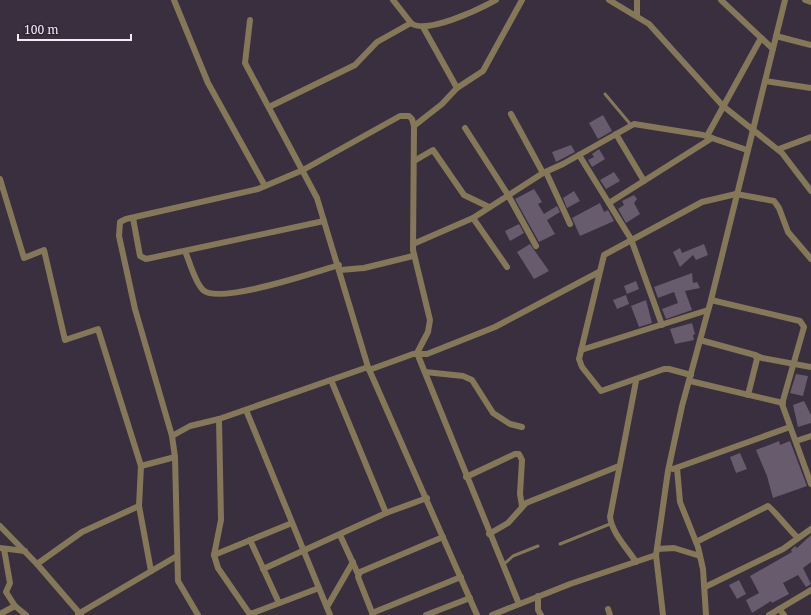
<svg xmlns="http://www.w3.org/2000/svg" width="811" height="615" viewBox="0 0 811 615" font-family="'Noto Serif',serif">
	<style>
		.building { fill: #675b6d }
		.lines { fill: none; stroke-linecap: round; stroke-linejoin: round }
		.service { stroke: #847858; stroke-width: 3 }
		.minor { stroke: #847858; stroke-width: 6 }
	</style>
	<rect width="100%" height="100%" fill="#392f3e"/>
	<g class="building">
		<polygon points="603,115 612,131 598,139 589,123"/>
		<polygon points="571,145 575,152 556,162 552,152"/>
		<polygon points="599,149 605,159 592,167 588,160 594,157 592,154"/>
		<polygon points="614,172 620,181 606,189 600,180"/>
		<polygon points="534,189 542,202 538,204 544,214 557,206 560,212 547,220 555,234 539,242 515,199"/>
		<polygon points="574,191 580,201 567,208 563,198"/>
		<polygon points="634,195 637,199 634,203 640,214 626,223 618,209 624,205 622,201"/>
		<polygon points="600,203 604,212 608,210 614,221 580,236 572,218"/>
		<polygon points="519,224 524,233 510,241 505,231"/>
		<polygon points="530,244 549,271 534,279 517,252"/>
		<polygon points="704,244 708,255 696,260 693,255 680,267 673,252 680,248 682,253"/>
		<polygon points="692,273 693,283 697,282 700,288 685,291 692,310 666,319 662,309 678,303 674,292 658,298 654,287"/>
		<polygon points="636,281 639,289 627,294 624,286"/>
		<polygon points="626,295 629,304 617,309 613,300"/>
		<polygon points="646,300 652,323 639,327 631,306"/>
		<polygon points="692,323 695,334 693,335 694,340 675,344 670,329"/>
		<polygon points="796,374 808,376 803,396 790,393"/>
		<polygon points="804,401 811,415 811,423 798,427 793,405"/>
		<polygon points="779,441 780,445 790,441 807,486 773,498 767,476 756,450"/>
		<polygon points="740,453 747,469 736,473 730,457"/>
		<polygon points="811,535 811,562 803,568 811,584 806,587 798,575 783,583 789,594 772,603 771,601 752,613 746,600 759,593 750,576 792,552 791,550 795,546 797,548"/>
		<polygon points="739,580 746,594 737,599 729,585"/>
	</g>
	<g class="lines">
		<g class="service">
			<polyline points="605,94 631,125"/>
			<polyline points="560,544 610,524"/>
			<polyline points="504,564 513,556 538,546"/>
		</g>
		<g class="minor">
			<polyline points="174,0 208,83 265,186"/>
			<path d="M393,0L411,23C426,35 480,9 496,0"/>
			<polyline points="609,0 649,24 723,106 782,153 811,191"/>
			<polyline points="721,0 773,49"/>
			<polyline points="805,0 811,2"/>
			<polyline points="637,16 637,0"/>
			<polyline points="250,20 245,63 317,198 368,367 477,615"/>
			<polyline points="423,27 457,88"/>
			<polyline points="776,36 811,45"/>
			<polyline points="765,81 811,88"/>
			<polyline points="269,107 355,65 377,42 411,23"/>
			<polyline points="511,114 543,173"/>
			<polyline points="414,126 442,104 457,88 483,71 522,0"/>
			<polyline points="465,128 508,195 536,246"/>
			<polyline points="616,134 644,181"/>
			<polyline points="707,136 761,38"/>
			<polyline points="779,149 811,137"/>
			<polyline points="579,155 631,239 662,325"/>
			<polyline points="414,161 433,150 464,195 489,207"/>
			<polyline points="546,172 570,224"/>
			<polyline points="0,179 24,258 44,250 65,340 98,329 141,466 175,457 178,581 198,615"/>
			<polyline points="609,203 712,138"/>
			<polyline points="133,218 140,256 146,259 324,221"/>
			<polyline points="473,218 507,267"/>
			<polyline points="413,244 473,218 543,173 563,164 634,124 703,135 747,150"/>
			<path d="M185,251C189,260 195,283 203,290C219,305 316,272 339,265"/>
			<polyline points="340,270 364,268 413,256"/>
			<polyline points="711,300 800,321 804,327 782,404 811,484"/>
			<polyline points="700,340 755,355 757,359 748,395"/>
			<polyline points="581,350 708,310"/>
			<polyline points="755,355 762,358 811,367"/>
			<polyline points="369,370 413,354 427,354 495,327 599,272"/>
			<polyline points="425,372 463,376 472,380 493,413 510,424 522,427"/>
			<polyline points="691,375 669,369 664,369 601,391 582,367 579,359 604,255 702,202 736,194 774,201 779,208 788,232 811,259"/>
			<polyline points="331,380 386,513"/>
			<path d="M636,381L610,517C612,533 627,548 636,562"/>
			<polyline points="690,381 783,403"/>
			<polyline points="246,410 330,615"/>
			<polyline points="219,419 221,520 214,555 218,568 249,613 253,613 319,588"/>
			<polyline points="172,436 190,426 219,419 368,367"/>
			<polyline points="796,441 811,436"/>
			<polyline points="175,457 172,436 135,309 119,236 120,222 126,219 258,189 303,170 400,116 409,116 412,119 414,126 413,250 430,320 428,332 417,353 519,604"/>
			<polyline points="141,466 139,506 151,571"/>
			<polyline points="677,468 680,502 698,547 703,569 706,615"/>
			<polyline points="673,469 790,427"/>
			<polyline points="466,477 515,454 519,454 522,460 520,494 522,506"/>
			<polyline points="0,526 37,564 81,615"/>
			<polyline points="489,534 508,523 526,503 619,466"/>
			<polyline points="340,535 358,574"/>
			<polyline points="250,540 279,603"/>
			<path d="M696,542L768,506C771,507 792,533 798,538"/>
			<polyline points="0,548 25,551"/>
			<polyline points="4,549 10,583 6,592 15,606 26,615"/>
			<polyline points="657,549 674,548 700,556"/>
			<polyline points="214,555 292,523"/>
			<polyline points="656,555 668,471 682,406 711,300 785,0"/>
			<polyline points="37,564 82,532 139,506"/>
			<polyline points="263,569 386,513 427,498"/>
			<polyline points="705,587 783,549 811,529"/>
			<polyline points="538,596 538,610 541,615"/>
			<polyline points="327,607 353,562"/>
			<polyline points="608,609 610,615"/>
			<polyline points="779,609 784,615"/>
			<polyline points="372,613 461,577"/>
			<polyline points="0,614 15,606"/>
			<polyline points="78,614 177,556"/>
			<polyline points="373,615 358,577 360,572 443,537"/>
			<polyline points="426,615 470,598"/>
			<polyline points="492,615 570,584 656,555 663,615"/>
			<polyline points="769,615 811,590"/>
		</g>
	</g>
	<path d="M18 34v6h113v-6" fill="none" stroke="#f3ecf6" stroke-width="2"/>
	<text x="24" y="34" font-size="12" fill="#f3ecf6" stroke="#2f2534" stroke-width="3" paint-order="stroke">100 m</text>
</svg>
